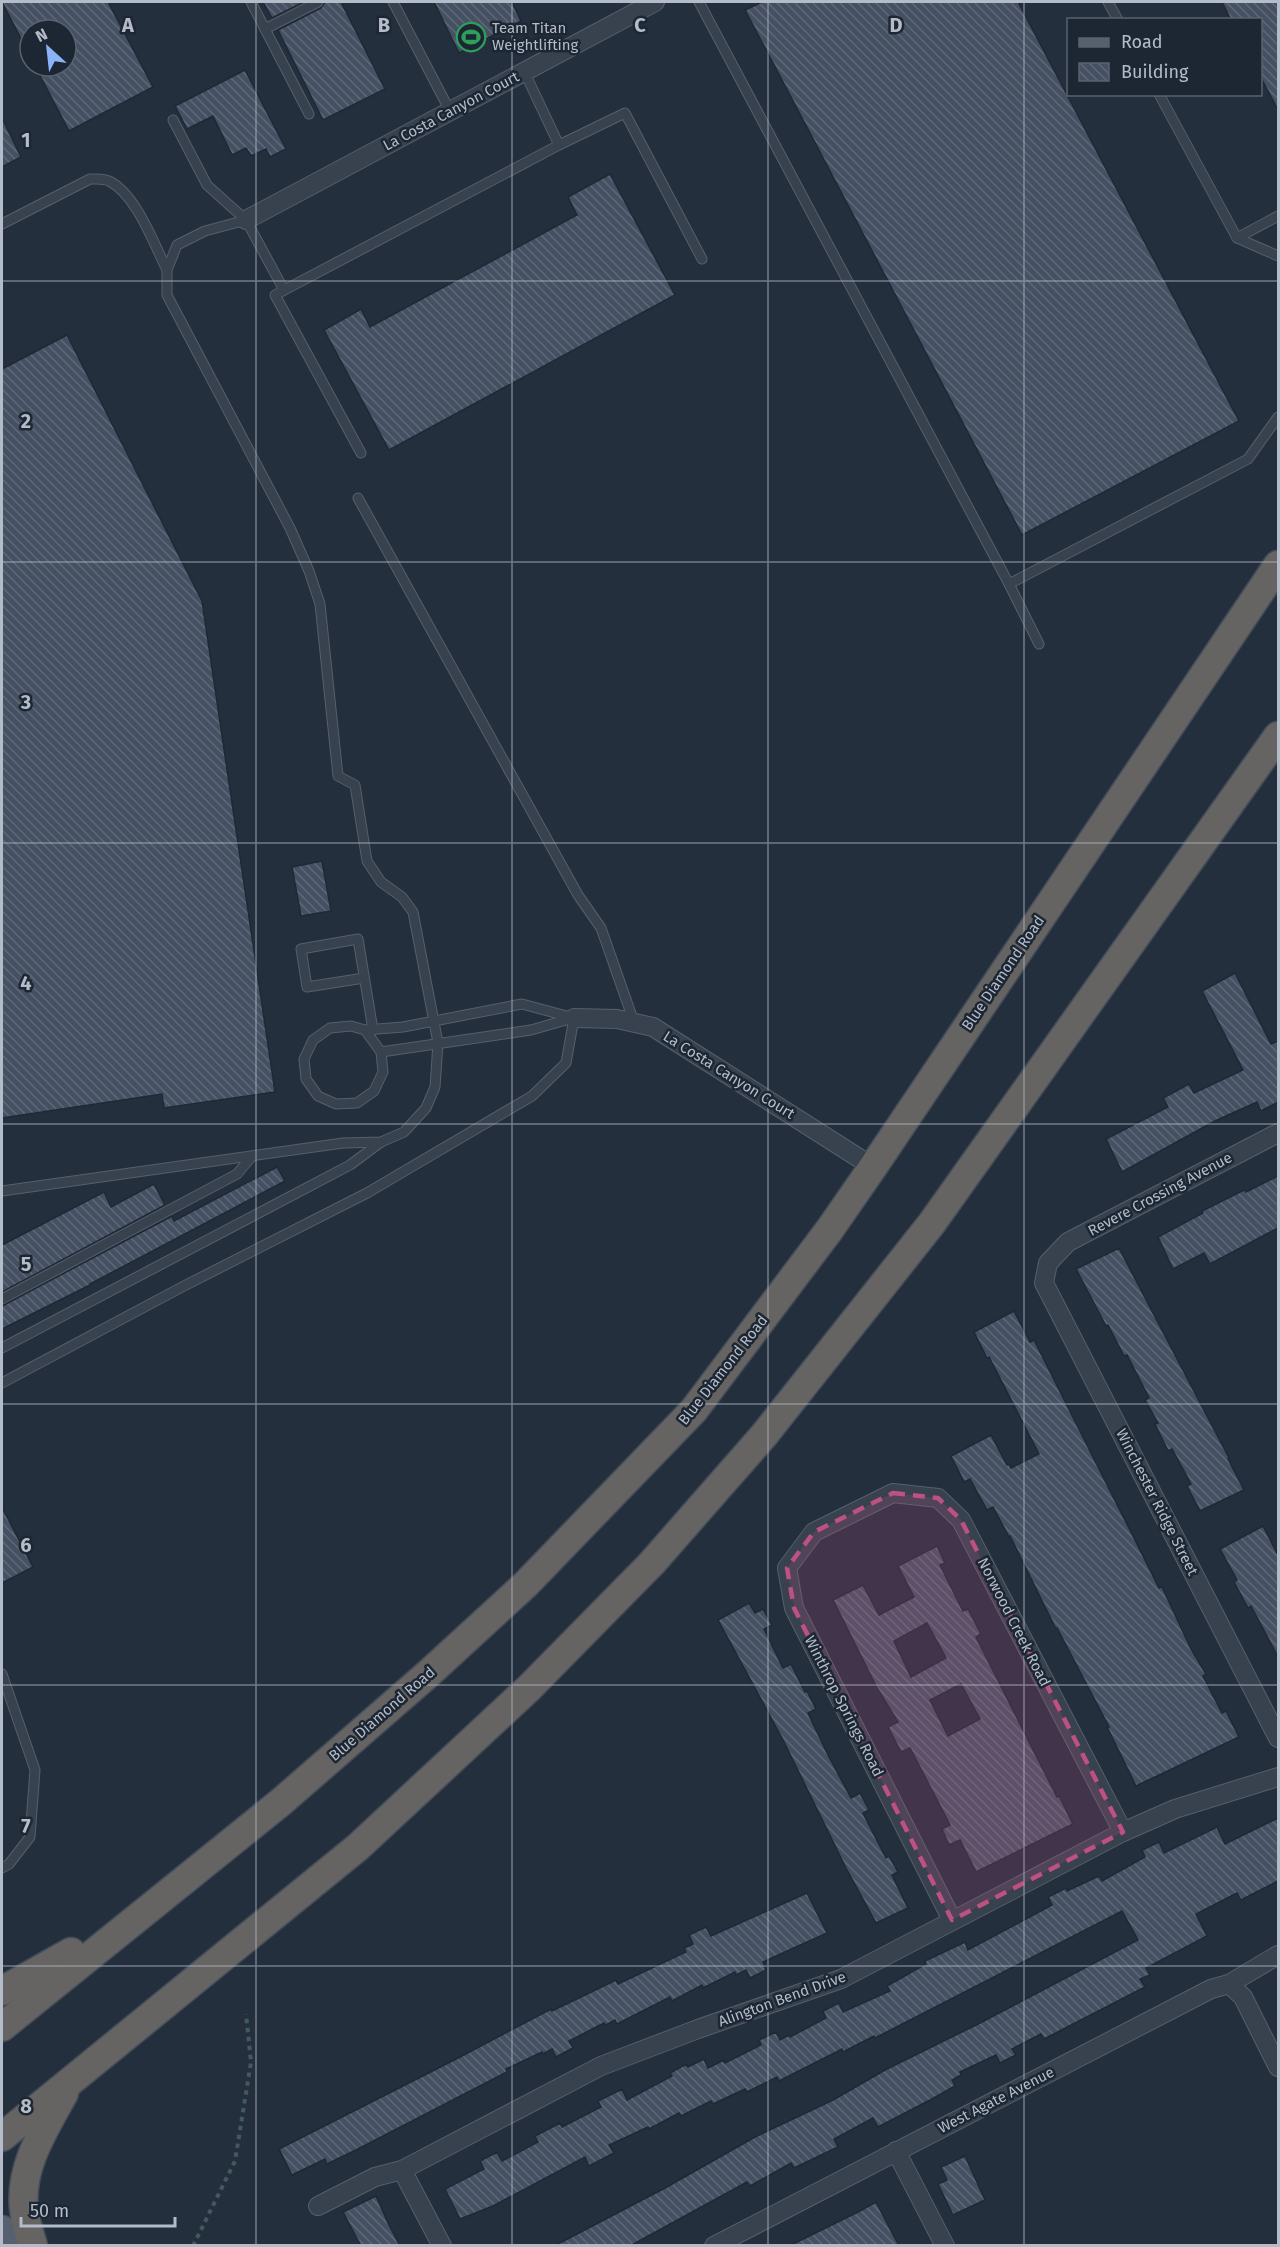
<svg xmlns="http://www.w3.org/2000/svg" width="1280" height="2247" viewBox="0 0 1280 2247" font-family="'Fira Sans',sans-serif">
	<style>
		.building { fill: url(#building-back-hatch); stroke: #1f2835; stroke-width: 1.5; fill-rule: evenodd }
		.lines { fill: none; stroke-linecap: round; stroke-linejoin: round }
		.service-casing { stroke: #565f6c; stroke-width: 11 }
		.minor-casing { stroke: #565f6c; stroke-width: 20 }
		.primary-casing { stroke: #414a57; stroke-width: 29 }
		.trunk-casing { stroke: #434c59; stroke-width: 31 }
		.path { stroke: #44595c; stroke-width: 4; stroke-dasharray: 4.5 4.5; stroke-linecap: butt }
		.service { stroke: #38414e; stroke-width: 9 }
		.minor { stroke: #38414e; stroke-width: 18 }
		.primary { stroke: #56606e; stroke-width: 27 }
		.trunk { stroke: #656462; stroke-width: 28 }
		.marked { fill: #bd5182; fill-opacity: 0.2; stroke: #bd5182; stroke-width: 4.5; stroke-dasharray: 12 8; stroke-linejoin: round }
		.grid { fill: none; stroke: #b4bcc9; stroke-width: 1.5; stroke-opacity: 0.55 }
		.labels { text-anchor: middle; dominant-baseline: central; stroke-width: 5; stroke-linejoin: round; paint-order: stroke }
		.poi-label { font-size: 15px; fill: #b4bcc9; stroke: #1d2633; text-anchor: start }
		.street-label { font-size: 15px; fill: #b4bcc9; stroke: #1d2633 }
		.grid-label { font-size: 20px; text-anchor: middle; font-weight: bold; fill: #b4bcc9; stroke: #1d2633; stroke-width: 5; stroke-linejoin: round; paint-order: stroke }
	</style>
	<defs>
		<pattern id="building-back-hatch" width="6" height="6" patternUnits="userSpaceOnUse" patternTransform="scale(1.5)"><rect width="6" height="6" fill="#455162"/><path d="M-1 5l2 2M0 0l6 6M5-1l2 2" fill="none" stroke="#5d6877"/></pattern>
	</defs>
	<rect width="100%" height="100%" fill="#242f3e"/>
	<g class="building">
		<polygon points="2,2 108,2 153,87 69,131 35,66 66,66 66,30 30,30 30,56"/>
		<polygon points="263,2 304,2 272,18"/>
		<polygon points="325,2 341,2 385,89 323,120 278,30 321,8"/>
		<polygon points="434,2 512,2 521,21 459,53"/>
		<polygon points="762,2 1018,2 1239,421 1022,535 745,10"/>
		<polygon points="1222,2 1278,2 1278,110 1260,76 1260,20 1231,20"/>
		<polygon points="245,70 286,149 270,157 266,149 251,156 246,148 232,155 213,116 187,129 175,106"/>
		<polygon points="2,118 21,157 2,167"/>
		<polygon points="610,174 675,295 389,450 324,330 361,309 370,327 577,215 568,197"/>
		<polygon points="67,335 202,601 275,1092 164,1108 162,1094 2,1118 2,369"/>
		<polygon points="322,861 331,911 301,916 292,867"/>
		<polygon points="1235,973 1271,1044 1278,1041 1278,1102 1261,1111 1257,1102 1215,1121 1122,1172 1106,1139 1168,1107 1163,1098 1189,1084 1194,1093 1243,1070 1202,991"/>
		<polygon points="277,1167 285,1181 90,1284 90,1285 2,1329 2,1306 172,1216 174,1221"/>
		<polygon points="1278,1176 1278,1228 1210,1264 1204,1253 1173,1269 1158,1237 1203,1213 1202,1211 1244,1190 1246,1192"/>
		<polygon points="154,1184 165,1205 2,1292 2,1245 104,1192 111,1207"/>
		<polygon points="1119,1248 1229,1458 1228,1459 1244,1490 1200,1511 1187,1486 1191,1484 1172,1449 1168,1451 1155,1424 1158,1423 1145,1400 1149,1398 1127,1355 1124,1356 1108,1325 1106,1326 1076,1269"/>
		<polygon points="1014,1311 1030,1342 1034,1340 1141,1552 1159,1588 1162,1587 1191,1649 1206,1674 1203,1676 1222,1713 1226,1711 1239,1737 1136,1786 1107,1727 1109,1727 1057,1628 1056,1629 1010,1536 1009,1537 993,1507 987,1510 970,1479 964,1482 951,1456 991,1435 1007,1465 1009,1464 1011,1468 1039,1454 989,1357 987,1358 974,1332"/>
		<polygon points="2,1507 33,1567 2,1583"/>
		<polygon points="1263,1526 1278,1555 1278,1657 1251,1606 1248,1608 1234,1582 1237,1580 1220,1549"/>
		<path d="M937,1546L945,1563L940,1565L963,1611L968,1609L981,1634L976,1637L1057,1797L1059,1796L1073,1824L976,1872L960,1840L949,1845L942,1829L950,1825L910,1748L901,1752L888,1727L898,1722L877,1688L833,1600L863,1585L879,1615L914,1597L898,1566ZM927,1623L946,1658L911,1677L894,1641ZM961,1684L980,1719L948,1736L930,1700Z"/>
		<polygon points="749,1603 755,1613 763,1609 772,1625 764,1629 783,1668 791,1664 805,1692 807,1691 816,1709 808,1713 828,1755 851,1798 860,1793 869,1810 863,1813 886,1858 889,1856 898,1872 892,1875 908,1908 876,1923 846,1868 782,1738 718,1620"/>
		<polygon points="1278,1818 1278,1881 1241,1900 1237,1893 1196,1914 1207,1936 1146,1968 1150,1975 1140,1979 1145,1987 1044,2039 1041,2034 1012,2049 1016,2055 1000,2063 996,2055 960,2072 961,2075 952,2080 955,2086 932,2099 878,2127 873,2118 834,2139 838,2147 794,2168 791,2163 750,2186 747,2182 630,2246 554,2246 665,2188 755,2137 833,2100 885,2070 980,2023 1138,1940 1122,1911 875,2038 874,2036 843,2052 842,2049 779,2081 777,2077 747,2092 745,2089 713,2104 711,2101 681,2116 679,2113 649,2129 648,2127 609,2145 614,2153 589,2166 585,2157 493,2206 460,2219 445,2189 484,2169 480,2161 497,2152 502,2161 538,2142 535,2136 560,2123 562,2127 601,2107 598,2101 622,2089 627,2100 672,2076 670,2073 686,2064 688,2067 704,2059 708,2068 724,2060 725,2063 761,2045 759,2040 776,2032 780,2040 789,2035 790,2037 826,2018 823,2011 839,2003 843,2012 890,1991 887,1986 926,1964 925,1961 965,1942 968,1950 1052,1905 1048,1897 1066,1888 1067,1891 1099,1876 1102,1881 1145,1857 1142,1850 1159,1842 1164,1853 1217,1827 1225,1844"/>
		<polygon points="807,1893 827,1933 763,1962 766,1970 750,1978 746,1970 736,1975 735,1972 703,1988 702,1985 672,2001 670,1997 617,2024 615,2020 606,2025 604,2023 569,2041 573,2048 556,2057 552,2049 543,2054 542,2052 506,2069 507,2072 356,2150 327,2164 325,2159 292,2175 279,2149 460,2057 551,2009 552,2011 616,1980 618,1984 686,1952 684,1948 693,1944 689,1935 706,1927 711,1936"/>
		<polygon points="965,2156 985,2200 953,2215 938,2184 947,2180 941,2167"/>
		<polygon points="376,2196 388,2223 400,2246 361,2246 343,2212"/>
		<polygon points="876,2202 899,2246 789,2246 858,2212"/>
	</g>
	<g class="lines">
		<g class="service-casing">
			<g id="service">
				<polyline points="251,2 309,114"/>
				<polyline points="393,2 450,111"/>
				<polyline points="699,2 1009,584 1248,459 1278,417"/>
				<polyline points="1108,2 1118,20"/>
				<polyline points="265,29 318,2"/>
				<polyline points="524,71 559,145 625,113 702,259"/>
				<polyline points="1159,94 1237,238 1278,216"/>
				<polyline points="173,120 207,185 246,220 284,290"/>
				<path d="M2,224L90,179C96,179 103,178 109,181C136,194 154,244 167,270"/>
				<polyline points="1237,238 1278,256"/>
				<polyline points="361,453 275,295 559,145"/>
				<polyline points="358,498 578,895 601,928 634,1022"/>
				<polyline points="1009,584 1039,644"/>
				<polyline points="364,978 307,987 301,949 358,939 373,1030"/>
				<polyline points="365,1030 381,1052 383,1072 374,1091 357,1103 336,1104 318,1096 306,1079 304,1059 313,1040 330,1028 351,1026 365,1030 403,1027 522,1004 574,1018"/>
				<polyline points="381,1052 531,1030 573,1018"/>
				<polyline points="2,1191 343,1143 381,1142 404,1132 426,1108 435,1087 438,1043 413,912 402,897 381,882 367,861 355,785 338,776 320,604 309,571 290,528 167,295 167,270 177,245 205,231 246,220"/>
				<polyline points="2,1299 237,1174 252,1156"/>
				<polyline points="2,1348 350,1165 381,1142"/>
				<polyline points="2,1383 182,1287 367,1193 532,1096 566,1063 574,1018"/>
				<polyline points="2,1674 35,1770 30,1837 9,1864 2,1868"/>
			</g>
		</g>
		<g class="minor-casing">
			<g id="minor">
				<polyline points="246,220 655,2"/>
				<polyline points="574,1018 617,1019 653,1027 873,1167"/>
				<polyline points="1278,1133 1068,1242 1048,1263 1044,1283 1278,1738"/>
				<polyline points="952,1920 794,1608 787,1568 814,1532 893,1493 938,1498 961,1520 1123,1832"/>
				<polyline points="1229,1984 1243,1997 1278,2067"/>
				<polyline points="896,2151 945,2246"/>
				<polyline points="402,2170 442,2246"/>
				<polyline points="318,2206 375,2177 402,2170 601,2066 698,2029 841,1979 1123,1832 1175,1809 1278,1777"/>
				<polyline points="714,2246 1211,1989 1229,1984 1278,1955"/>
			</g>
		</g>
		<g class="primary-casing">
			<polyline id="primary" points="2,2229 10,2246"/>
		</g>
		<g class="trunk-casing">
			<g id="trunk">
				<polyline points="2,1991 71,1952"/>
				<polyline points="2,2027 281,1802 428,1674 526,1584 694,1410 830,1229 873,1167 1278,565"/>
				<polyline points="2,2137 358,1847 529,1688 652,1563 765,1434 932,1223 1278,736"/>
				<path d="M33,2246C30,2234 25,2221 24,2209C19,2167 45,2128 64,2093"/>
			</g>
		</g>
		<polyline class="path" points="193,2246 235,2161 251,2062 246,2014"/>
		<use href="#service" class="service"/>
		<use href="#minor" class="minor"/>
		<use href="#primary" class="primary"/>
		<use href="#trunk" class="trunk"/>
	</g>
	<path class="marked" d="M893,1493L938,1498L961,1520L1123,1832L952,1920L794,1608L787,1568L814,1532Z"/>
	<path class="grid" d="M256,2V2246M512,2V2246M768,2V2246M1024,2V2246M2,281H1278M2,562H1278M2,843H1278M2,1124H1278M2,1404H1278M2,1685H1278M2,1966H1278"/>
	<defs>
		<g id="stadium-ring" transform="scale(1.5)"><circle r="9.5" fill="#1d2633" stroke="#2e9e5b" stroke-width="1.5"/><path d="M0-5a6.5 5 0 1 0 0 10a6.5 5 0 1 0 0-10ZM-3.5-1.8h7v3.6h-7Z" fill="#2e9e5b"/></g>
	</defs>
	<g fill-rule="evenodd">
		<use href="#stadium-ring" x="471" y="37"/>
	</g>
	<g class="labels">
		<g class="poi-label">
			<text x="492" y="28">Team Titan<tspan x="492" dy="17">Weightlifting</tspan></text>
		</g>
		<g class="street-label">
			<text transform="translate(451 111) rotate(-28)">La Costa Canyon Court</text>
			<text transform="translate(1003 973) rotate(-56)">Blue Diamond Road</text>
			<text transform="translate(729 1075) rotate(32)">La Costa Canyon Court</text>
			<text transform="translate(1160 1194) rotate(-28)">Revere Crossing Avenue</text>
			<text transform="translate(723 1370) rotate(-52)">Blue Diamond Road</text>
			<text transform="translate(1157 1502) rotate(63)">Winchester Ridge Street</text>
			<text transform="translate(1014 1622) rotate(63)">Norwood Creek Road</text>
			<text transform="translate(844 1706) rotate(63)">Winthrop Springs Road</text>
			<text transform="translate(382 1714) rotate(-41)">Blue Diamond Road</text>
			<text transform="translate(782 1999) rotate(-20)">Alington Bend Drive</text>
			<text transform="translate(996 2100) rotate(-27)">West Agate Avenue</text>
		</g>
	</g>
	<g class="grid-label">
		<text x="128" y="32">A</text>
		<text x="384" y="32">B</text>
		<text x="640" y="32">C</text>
		<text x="896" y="32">D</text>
		<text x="26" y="147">1</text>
		<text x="26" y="428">2</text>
		<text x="26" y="709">3</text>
		<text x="26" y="990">4</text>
		<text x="26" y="1271">5</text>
		<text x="26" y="1552">6</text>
		<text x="26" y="1833">7</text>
		<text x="26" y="2113">8</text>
	</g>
	<rect width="1280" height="2247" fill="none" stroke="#b4bcc9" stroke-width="6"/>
	<rect x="1067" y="18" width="195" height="78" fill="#1d2633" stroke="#59626f" stroke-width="1.5"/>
	<rect x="1079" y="38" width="30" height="9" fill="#56606e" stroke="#59626f" stroke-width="1.5"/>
	<text x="1121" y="48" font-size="18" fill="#b4bcc9">Road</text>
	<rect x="1079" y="63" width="30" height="18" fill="url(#building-back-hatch)" stroke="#59626f" stroke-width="1.5"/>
	<text x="1121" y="78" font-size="18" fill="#b4bcc9">Building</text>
	<g transform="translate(48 48) rotate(333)"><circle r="28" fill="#1d2633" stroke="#59626f" stroke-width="1.5"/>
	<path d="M0-4.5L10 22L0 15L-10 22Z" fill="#8ab4f8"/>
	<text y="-9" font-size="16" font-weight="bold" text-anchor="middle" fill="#b4bcc9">N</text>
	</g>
	<path d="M21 2217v9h154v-9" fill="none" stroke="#b4bcc9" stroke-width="3"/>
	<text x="30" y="2217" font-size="18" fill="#b4bcc9" stroke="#1d2633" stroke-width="4.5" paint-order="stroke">50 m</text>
</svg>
